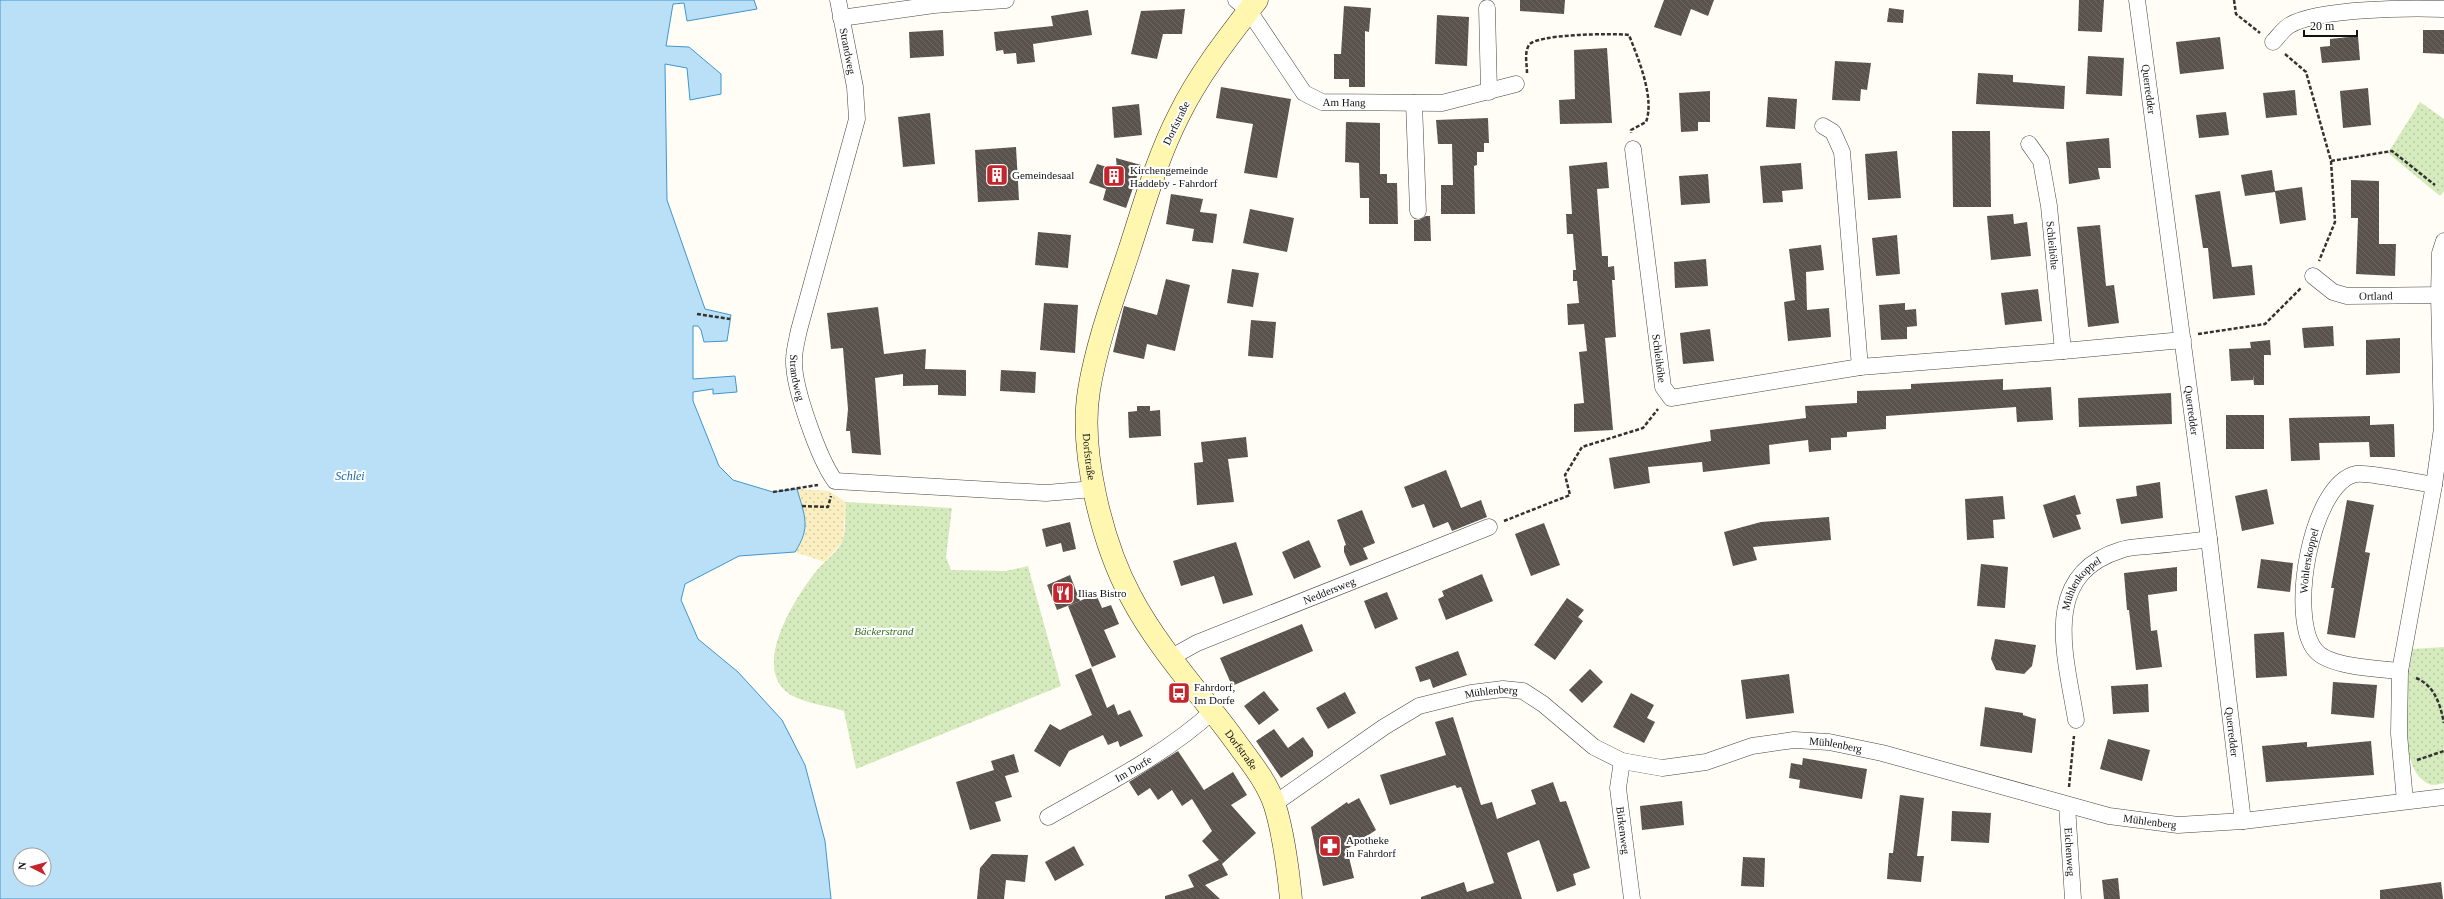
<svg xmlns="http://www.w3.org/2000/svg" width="2444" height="899" viewBox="0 0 2444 899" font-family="'Times New Roman',serif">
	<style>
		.sand { fill: url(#sand-dots) }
		.park { fill: url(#park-dots) }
		.water { fill: #b9e0f7; stroke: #3f96cf; fill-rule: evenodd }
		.building { fill: url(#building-back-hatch) }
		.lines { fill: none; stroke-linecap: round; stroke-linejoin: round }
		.street-casing { stroke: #444; stroke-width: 17 }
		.secondary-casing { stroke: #333; stroke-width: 23 }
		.path { stroke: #333; stroke-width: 2.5; stroke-dasharray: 4 2; stroke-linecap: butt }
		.street { stroke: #fff; stroke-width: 16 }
		.secondary { stroke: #fff6b0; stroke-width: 22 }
		.labels { text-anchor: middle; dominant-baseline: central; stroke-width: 4; stroke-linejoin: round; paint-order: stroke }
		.street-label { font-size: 11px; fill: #111; stroke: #fff }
		.poi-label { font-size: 11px; fill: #111; stroke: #fff; text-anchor: start }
		.park-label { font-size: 11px; font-style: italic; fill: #2f6b1f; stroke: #fff }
		.water-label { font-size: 12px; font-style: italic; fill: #1768a6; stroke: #fff }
	</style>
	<defs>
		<pattern id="sand-dots" width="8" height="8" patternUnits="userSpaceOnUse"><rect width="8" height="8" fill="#fbeec1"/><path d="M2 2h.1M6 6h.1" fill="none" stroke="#d6cba5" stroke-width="1.8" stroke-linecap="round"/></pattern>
		<pattern id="park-dots" width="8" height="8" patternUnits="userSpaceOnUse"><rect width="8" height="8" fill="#d5ebbd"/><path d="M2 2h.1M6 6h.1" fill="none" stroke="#b6c8a1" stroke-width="1.8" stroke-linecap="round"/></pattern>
		<pattern id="building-back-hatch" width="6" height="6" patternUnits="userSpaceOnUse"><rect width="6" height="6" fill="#5a524d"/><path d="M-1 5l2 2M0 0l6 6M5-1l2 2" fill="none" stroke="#6d6662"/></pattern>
	</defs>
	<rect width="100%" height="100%" fill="#fffdf5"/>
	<path class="sand" d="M797,489L829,491L846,502L843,541L825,562L795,552C811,527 805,517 797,489Z"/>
	<g class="park">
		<polygon points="2420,102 2444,119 2444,191 2440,196 2388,153"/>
		<path d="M846,502L952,508L946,557L951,570L1006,571L1028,566L1061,686L856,769L844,711C829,706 804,703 791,695C750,670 793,601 814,574C822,563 836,554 842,542C846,535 845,512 846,502Z"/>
		<path d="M2444,647V783C2440,784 2433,786 2429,784C2394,770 2408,679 2412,649Z"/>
	</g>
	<path class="water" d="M0,0H754L757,9L687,21L684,3L673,4L666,46L689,47L721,74V94L690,100L687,68L665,64L667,200L705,309L731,315L727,341L704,342L701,330L698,326H693V379L735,376L737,392L713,394V389L693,392V401L719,466L733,480L773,492L797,489C805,517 811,527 795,552L739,556L685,584L681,600L698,639L738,672L782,720L805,765L825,841L831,899H0ZM20,855H44V879H20Z"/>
	<g class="building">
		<polygon points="1520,0 1565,0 1564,14 1520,11"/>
		<polygon points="1664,0 1714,0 1708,16 1691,9 1681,36 1654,27"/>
		<polygon points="2079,0 2104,0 2102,32 2078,31"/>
		<polygon points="1344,6 1371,8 1369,32 1365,31 1365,87 1349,87 1349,79 1334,79 1334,54 1341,54"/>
		<polygon points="1889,8 1904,10 1903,23 1887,22"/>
		<polygon points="1185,9 1182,34 1163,34 1157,59 1131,54 1141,11"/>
		<polygon points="1088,10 1092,35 1033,44 1035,62 1017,64 1016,53 1004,54 1003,50 996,51 994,32 1053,26 1051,16"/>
		<polygon points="1437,15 1469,17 1467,66 1435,64"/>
		<polygon points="943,30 944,56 910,58 909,32"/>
		<polygon points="2423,30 2444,30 2444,54 2423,53"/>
		<polygon points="2358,36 2360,60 2322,63 2320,47 2330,46 2330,39"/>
		<polygon points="2220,37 2224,69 2180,74 2176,42"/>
		<polygon points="1607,48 1612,123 1560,124 1559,100 1575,99 1574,50"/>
		<polygon points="2088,56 2124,58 2122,96 2086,94"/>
		<polygon points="1835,61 1871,63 1867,90 1861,89 1860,101 1832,100"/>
		<polygon points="1978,73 2013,75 2013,82 2065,86 2064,109 1976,104"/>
		<polygon points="1221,87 1291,99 1277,178 1244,173 1253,124 1216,118"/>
		<polygon points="2368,88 2371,125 2343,128 2340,91"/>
		<polygon points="2295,90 2297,115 2266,118 2263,93"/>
		<polygon points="1710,91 1710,122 1698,122 1698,131 1681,132 1679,93"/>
		<polygon points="1768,97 1797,99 1795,129 1766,127"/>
		<polygon points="1139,104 1142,135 1114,138 1112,107"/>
		<polygon points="2226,112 2229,135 2199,138 2196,115"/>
		<polygon points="930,113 935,164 903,167 898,117"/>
		<polygon points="1488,118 1489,143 1484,143 1484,152 1477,152 1477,165 1474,166 1475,214 1441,214 1441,185 1453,185 1452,144 1438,144 1436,120"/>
		<polygon points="1346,122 1380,123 1380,174 1387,174 1387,183 1397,183 1398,224 1369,224 1369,198 1360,198 1359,163 1345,162"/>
		<polygon points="1952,131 1990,131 1991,207 1953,207"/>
		<polygon points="2109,138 2111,168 2098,168 2100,179 2069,184 2066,142"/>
		<polygon points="1016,147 1019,200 978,202 975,150"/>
		<polygon points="1897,151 1901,198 1868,200 1865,154"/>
		<polygon points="1116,158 1141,165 1126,208 1103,200 1106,189 1089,183 1097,164 1117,170"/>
		<polygon points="1607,162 1609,188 1597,189 1602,256 1608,256 1608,267 1614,266 1615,280 1612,280 1616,337 1605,338 1613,430 1574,432 1574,404 1584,403 1579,352 1587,351 1584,324 1568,325 1567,304 1579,303 1577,281 1573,281 1573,270 1576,270 1573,234 1567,234 1566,214 1572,214 1569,166"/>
		<polygon points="1801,163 1803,189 1782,191 1783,202 1763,203 1760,166"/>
		<polygon points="2272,170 2275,191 2302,187 2306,220 2280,224 2275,192 2245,196 2241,175"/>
		<polygon points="1708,174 1710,203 1681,205 1679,176"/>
		<polygon points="2351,180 2379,181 2379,244 2396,244 2395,276 2356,274 2358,218 2351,218"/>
		<polygon points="2220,191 2232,267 2252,265 2255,295 2213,299 2208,248 2203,248 2195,195"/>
		<polygon points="1171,194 1203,199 1200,212 1217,214 1213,243 1192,241 1194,229 1166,224"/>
		<polygon points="1250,209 1294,218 1287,252 1243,243"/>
		<polygon points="2013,214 2014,224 2027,222 2031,256 1991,260 1987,216"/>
		<polygon points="1426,216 1430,216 1431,241 1414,241 1414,220 1419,220"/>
		<polygon points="2100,225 2106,286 2114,285 2119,323 2088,327 2077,227"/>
		<polygon points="1038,232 1071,235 1068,268 1035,265"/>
		<polygon points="1897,235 1900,274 1876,276 1872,238"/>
		<polygon points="1821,245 1824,270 1806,272 1807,310 1829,308 1831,337 1788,341 1784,302 1795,300 1789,249"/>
		<polygon points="1706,259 1708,286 1675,288 1674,262"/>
		<polygon points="1232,269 1259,273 1253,307 1227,303"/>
		<polygon points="1166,279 1190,285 1175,351 1147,344 1144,359 1113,352 1124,306 1157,315"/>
		<polygon points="2038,289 2042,321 2005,325 2001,293"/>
		<polygon points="1044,303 1078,305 1075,353 1040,350"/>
		<polygon points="1905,303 1905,310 1916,309 1917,326 1907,327 1907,339 1881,340 1879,305"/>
		<polygon points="878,307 884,354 926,349 925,369 966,370 966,396 938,395 938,385 903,386 903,374 875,378 881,455 852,453 850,431 846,431 848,409 843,348 831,349 827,313"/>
		<polygon points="1251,320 1276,322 1273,358 1248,356"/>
		<polygon points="2333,326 2334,346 2304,348 2302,328"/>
		<polygon points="1710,329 1714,361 1683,364 1680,333"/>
		<polygon points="2400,338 2400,373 2366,375 2366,340"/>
		<polygon points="2270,340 2271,355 2264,355 2264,385 2254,385 2253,375 2253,380 2231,381 2229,349 2251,348 2250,342"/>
		<polygon points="1001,370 1036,372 1035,393 1000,391"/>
		<polygon points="2003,379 2003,390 2051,387 2053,420 2017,422 2016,407 1886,416 1886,429 1847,432 1847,437 1831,438 1831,450 1809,452 1808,440 1769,445 1770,464 1703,472 1702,462 1648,467 1650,483 1614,489 1609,458 1711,441 1710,430 1806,418 1805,406 1857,403 1857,391 1911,389 1911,384"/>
		<polygon points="2171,393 2172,424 2079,427 2078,398"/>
		<polygon points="1137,406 1150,406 1150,411 1160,410 1161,436 1129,438 1128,412 1137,411"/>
		<rect x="2226" y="415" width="38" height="34"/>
		<polygon points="2370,416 2370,425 2394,424 2395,457 2370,457 2369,442 2319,443 2320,460 2291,461 2289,418"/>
		<polygon points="1246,437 1248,457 1228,459 1234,502 1197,505 1194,463 1203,462 1201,442"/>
		<polygon points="1446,470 1461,508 1481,500 1487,517 1452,531 1448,522 1433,528 1424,504 1412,508 1404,487"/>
		<polygon points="2160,482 2163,518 2121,524 2116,499 2137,496 2136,486"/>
		<polygon points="2267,489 2274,524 2242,531 2235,496"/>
		<polygon points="2075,495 2081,514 2076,515 2081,529 2053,538 2043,505"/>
		<polygon points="2003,496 2005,519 1993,520 1994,538 1967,540 1965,499"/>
		<polygon points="2347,500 2374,505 2365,552 2370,553 2355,638 2327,634 2334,588 2331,588"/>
		<polygon points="1362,510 1375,543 1363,548 1368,559 1350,566 1344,552 1344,546 1346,545 1337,520"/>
		<polygon points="1829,517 1831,540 1753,547 1757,560 1733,566 1724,532 1761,522"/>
		<polygon points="1070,522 1076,549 1063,552 1061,543 1046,547 1042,529"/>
		<polygon points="1544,523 1560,565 1531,576 1515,534"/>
		<polygon points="1309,540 1321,567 1294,579 1282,552"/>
		<polygon points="1236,542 1253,595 1223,604 1214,576 1181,586 1173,561"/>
		<polygon points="2261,559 2293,563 2290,592 2257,588"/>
		<polygon points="1981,564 2008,567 2005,608 1977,606"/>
		<polygon points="2177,567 2177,591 2148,595 2151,631 2157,630 2162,667 2136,670 2129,610 2127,610 2124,573"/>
		<polygon points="1482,574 1493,601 1446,620 1438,599 1444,596 1442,591"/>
		<polygon points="1070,575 1080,601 1057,610 1047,585"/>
		<polygon points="1387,592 1398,619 1375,629 1364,601"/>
		<polygon points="1096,594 1102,608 1111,605 1119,624 1104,630 1116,657 1092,667 1068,606"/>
		<polygon points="1567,598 1584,610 1578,617 1583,621 1555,660 1534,645"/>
		<polygon points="1302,624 1313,651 1232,686 1220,658"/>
		<polygon points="2284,632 2287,676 2256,678 2254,634"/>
		<polygon points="1995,639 2036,645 2032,666 2024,674 1996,670 1991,659"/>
		<polygon points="1458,651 1467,675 1433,688 1430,679 1420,682 1415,667"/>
		<polygon points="1091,668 1107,708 1114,704 1118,715 1130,710 1143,736 1120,747 1118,741 1108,745 1103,735 1069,751 1060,767 1034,751 1050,724 1060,730 1092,715 1075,675"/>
		<polygon points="1590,669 1603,682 1582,703 1569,690"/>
		<polygon points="1789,674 1794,713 1746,719 1741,680"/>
		<polygon points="2333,682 2377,685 2374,718 2331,714"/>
		<polygon points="2148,684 2149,712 2113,714 2111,686"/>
		<polygon points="1264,691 1279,710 1259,725 1244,706"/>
		<polygon points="1345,692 1356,713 1328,729 1316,708"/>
		<polygon points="1631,693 1654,705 1647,718 1655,722 1644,743 1613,727"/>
		<polygon points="1985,707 2023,713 2023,715 2036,719 2032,753 1980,746"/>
		<polygon points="1453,717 1481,805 1492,802 1497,819 1536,804 1531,790 1553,782 1560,802 1566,801 1590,868 1573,874 1576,885 1557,892 1539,840 1507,853 1522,899 1421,899 1421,897 1464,882 1467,892 1494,883 1461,787 1457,788 1455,785 1390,805 1380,775 1446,755 1435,722"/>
		<polygon points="1274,729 1288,748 1303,737 1313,751 1313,756 1281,778 1256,741"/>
		<polygon points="2108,739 2150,750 2142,781 2100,769"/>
		<polygon points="2371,741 2374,775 2266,782 2262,746 2307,742 2307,747"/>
		<polygon points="1178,751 1204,790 1233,772 1247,795 1231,805 1256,833 1222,864 1228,875 1205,885 1220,899 1165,899 1165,896 1194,887 1188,875 1219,860 1202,841 1212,831 1192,799 1182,806 1172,790 1158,800 1150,788 1138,796 1129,782"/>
		<polygon points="1014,754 1019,772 1005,776 1012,797 995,802 1001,821 970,830 956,782 994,770 991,761"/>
		<polygon points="1803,758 1867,769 1862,799 1799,788 1800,780 1789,778 1791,763 1802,765"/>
		<polygon points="1900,795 1924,798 1917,856 1924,856 1921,882 1887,879 1889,853 1893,853"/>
		<polygon points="1359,798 1376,830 1347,849 1354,878 1323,886 1311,827 1347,802 1348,804"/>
		<polygon points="1682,801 1684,825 1642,830 1640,806"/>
		<polygon points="1952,811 1991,813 1989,843 1951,841"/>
		<polygon points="1074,846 1084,865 1055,881 1045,862"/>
		<polygon points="992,854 1028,855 1025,882 1006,880 1004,899 977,899 980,868"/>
		<polygon points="1743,857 1765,858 1764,887 1741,886"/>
		<polygon points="2118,878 2120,899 2104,899 2102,880"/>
		<polygon points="2441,882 2443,899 2380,899 2380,890"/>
	</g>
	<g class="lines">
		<g class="street-casing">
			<g id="street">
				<path id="s1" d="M838,0L855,87L857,119L799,330C797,340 794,350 794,360C793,387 819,459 835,481L1046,493L1094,489"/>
				<path id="s2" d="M1236,0L1249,11L1304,93L1322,102L1442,103L1516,84"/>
				<path id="s3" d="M2137,0L2209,539L2243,821"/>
				<polyline points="1487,8 1489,92"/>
				<polyline points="841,18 934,5 1006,0"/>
				<path d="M2273,42C2278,37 2284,28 2290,25C2320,8 2408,8 2444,9"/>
				<polyline points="1414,103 1418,211"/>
				<polyline points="1823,126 1833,132 1842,152 1860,367 2063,351"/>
				<path id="s4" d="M2029,144L2041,161L2049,206L2063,351L2183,340"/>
				<path id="s5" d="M1633,149L1663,387L1671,398L1860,367"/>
				<path id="s6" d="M2313,276L2333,292L2347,296L2444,295"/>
				<path id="s7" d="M1170,658L1197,643L1489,527"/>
				<path id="s8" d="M2400,671C2379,669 2330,667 2316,651C2287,619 2311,483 2356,474C2368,472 2419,483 2434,485"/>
				<path id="s9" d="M2076,720C2066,657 2039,575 2121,550C2129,547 2139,547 2148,546C2168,544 2189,542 2209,539"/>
				<path id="s10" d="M1622,761L1618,788L1632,899"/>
				<polyline points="2405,801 2399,734 2400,671 2434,485 2442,428 2439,295 2440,253 2444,241"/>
				<path id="s11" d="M1274,804L1384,727L1419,706L1471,693L1503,689L1523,691L1543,704L1594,747L1622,761L1662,768L1706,762L1752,746L1794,740L1829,742L1882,753L2109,816L2178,825L2243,821L2444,797"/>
				<path id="s12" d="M2067,805L2073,899"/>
				<path id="s13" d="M1048,817C1104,785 1165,755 1213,711"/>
			</g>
		</g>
		<g class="secondary-casing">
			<g id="secondary">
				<path id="s14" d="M1257,0C1229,36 1199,74 1179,115C1157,158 1144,205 1129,251C1114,297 1097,342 1089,390C1079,451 1102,543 1131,597C1158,648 1199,692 1233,738C1248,759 1267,781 1275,806C1284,836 1288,868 1291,899"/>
			</g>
		</g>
		<g class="path">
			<polyline points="2234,0 2236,14 2260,33"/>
			<polyline points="2285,54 2306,72 2331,161 2335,222 2319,261"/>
			<path d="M1527,73C1527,64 1524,53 1529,45C1536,34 1614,33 1629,35C1638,58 1655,98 1646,122L1631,130V133"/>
			<polyline points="2331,161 2392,151 2435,185"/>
			<polyline points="697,314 730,319"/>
			<polyline points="2198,334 2265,324 2301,288"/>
			<polyline points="773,492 818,485"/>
			<polyline points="802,506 828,507 831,496"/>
			<polyline points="1504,521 1570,495 1565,475 1582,447 1643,428 1658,409"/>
			<path d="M2416,678C2435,686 2440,704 2444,723"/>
			<polyline points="2417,760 2444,751"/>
			<polyline points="2069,787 2074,736"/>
		</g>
		<use href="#street" class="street"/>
		<use href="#secondary" class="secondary"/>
	</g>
	<defs>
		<g id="building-square" transform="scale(1.15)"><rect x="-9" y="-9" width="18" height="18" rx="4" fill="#c4262e" stroke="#fff"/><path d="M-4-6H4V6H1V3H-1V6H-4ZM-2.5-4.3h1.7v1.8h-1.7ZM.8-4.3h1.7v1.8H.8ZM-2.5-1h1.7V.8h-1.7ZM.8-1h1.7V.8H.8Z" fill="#fff"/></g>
		<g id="restaurant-square" transform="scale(1.15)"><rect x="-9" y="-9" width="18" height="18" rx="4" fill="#c4262e" stroke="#fff"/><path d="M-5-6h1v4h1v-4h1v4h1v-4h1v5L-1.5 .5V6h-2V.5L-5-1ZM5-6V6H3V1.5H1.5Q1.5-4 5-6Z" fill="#fff"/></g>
		<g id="bus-square" transform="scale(1.15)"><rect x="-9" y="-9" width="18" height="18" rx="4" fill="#c4262e" stroke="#fff"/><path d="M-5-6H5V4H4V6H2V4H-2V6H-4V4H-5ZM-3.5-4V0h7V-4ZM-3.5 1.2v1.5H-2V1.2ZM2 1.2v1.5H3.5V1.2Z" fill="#fff"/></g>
		<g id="pharmacy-square" transform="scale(1.15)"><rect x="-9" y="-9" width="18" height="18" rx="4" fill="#c4262e" stroke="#fff"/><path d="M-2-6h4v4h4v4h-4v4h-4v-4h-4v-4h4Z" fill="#fff"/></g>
	</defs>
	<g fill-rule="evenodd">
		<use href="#building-square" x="997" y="175"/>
		<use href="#building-square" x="1114" y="176"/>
		<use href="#restaurant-square" x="1063" y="593"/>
		<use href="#bus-square" x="1179" y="693"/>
		<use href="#pharmacy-square" x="1330" y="846"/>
	</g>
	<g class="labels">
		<g class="street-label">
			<text stroke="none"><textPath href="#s1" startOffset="52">Strandweg</textPath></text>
			<text stroke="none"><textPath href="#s3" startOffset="90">Querredder</textPath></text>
			<text stroke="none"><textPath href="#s2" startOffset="158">Am Hang</textPath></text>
			<text transform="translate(1176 123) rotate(-64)">Dorfstraße</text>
			<text stroke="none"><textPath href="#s4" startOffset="106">Schleihöhe</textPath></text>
			<text stroke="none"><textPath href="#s6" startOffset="69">Ortland</textPath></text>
			<text stroke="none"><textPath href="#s5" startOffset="211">Schleihöhe</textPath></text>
			<text stroke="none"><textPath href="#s1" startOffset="388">Strandweg</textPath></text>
			<text stroke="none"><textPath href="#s3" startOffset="414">Querredder</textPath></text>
			<text stroke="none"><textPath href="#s14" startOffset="496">Dorfstraße</textPath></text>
			<text stroke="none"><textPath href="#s8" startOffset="181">Wohlerskoppel</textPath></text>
			<text stroke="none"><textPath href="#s9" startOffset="143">Mühlenkoppel</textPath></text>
			<text stroke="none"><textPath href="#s7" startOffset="173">Neddersweg</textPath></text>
			<text stroke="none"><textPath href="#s11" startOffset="249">Mühlenberg</textPath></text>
			<text stroke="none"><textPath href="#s3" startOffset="738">Querredder</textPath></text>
			<text stroke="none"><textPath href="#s11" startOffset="621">Mühlenberg</textPath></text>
			<text stroke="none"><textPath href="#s14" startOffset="832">Dorfstraße</textPath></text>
			<text stroke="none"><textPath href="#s13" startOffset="98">Im Dorfe</textPath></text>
			<text stroke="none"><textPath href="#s11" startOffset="945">Mühlenberg</textPath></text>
			<text stroke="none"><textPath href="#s10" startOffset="70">Birkenweg</textPath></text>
			<text stroke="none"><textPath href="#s12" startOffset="47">Eichenweg</textPath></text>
		</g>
		<g class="poi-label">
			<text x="1130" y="170">Kirchengemeinde<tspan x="1130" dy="13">Haddeby - Fahrdorf</tspan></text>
			<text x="1012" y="175">Gemeindesaal</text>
			<text x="1078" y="593">Ilias Bistro</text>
			<text x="1194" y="687">Fahrdorf,<tspan x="1194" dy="13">Im Dorfe</tspan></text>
			<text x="1346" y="840">Apotheke<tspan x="1346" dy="13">in Fahrdorf</tspan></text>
		</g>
		<g class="park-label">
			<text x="884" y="631">Bäckerstrand</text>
		</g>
		<g class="water-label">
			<text x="350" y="476">Schlei</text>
		</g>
	</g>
	<g transform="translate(32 867) rotate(276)"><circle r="19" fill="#ffffff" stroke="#a0a0a0"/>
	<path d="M0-3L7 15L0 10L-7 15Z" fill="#c4262e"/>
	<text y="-6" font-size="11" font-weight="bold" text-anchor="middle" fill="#111111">N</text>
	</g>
	<path d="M2304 30v6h53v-6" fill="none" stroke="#111111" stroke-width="2"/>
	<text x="2310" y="30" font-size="12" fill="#111111" stroke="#ffffff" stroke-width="3" paint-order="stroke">20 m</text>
</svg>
